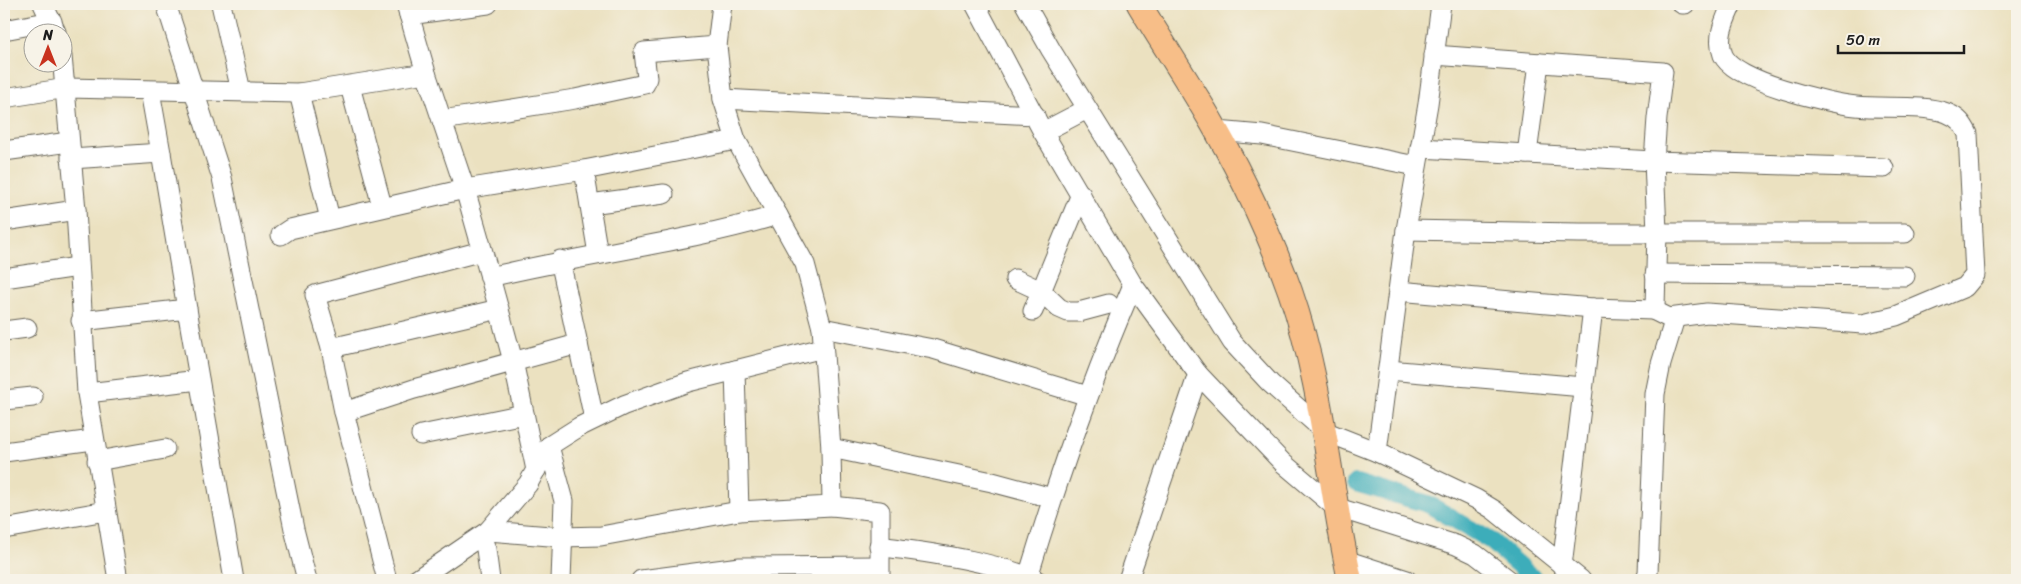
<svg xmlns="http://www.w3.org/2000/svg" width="2021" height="584" viewBox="0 0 2021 584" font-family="Sriracha,sans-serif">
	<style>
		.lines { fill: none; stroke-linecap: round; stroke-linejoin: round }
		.canal { stroke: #3eadba; stroke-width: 18 }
		.minor-casing { stroke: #646155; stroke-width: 21 }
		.major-casing { stroke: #646155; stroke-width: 26 }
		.minor { stroke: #fff; stroke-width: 19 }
		.major { stroke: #f7be88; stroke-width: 24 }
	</style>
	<rect width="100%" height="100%" fill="#f7f3e8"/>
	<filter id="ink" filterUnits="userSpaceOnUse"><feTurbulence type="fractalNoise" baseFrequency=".02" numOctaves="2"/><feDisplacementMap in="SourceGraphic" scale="10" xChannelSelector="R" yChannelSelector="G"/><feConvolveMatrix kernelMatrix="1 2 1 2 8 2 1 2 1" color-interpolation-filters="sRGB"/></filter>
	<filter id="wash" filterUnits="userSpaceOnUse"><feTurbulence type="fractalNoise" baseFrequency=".0096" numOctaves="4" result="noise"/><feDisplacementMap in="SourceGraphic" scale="20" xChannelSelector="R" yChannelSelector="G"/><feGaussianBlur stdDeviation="1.12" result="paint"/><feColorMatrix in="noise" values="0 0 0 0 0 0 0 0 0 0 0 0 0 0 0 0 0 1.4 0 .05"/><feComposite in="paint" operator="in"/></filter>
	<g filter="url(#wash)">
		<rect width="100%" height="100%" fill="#ebe1c0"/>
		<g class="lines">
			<polyline class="canal" points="1356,483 1428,504 1491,541 1535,580"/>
		</g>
	</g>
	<g filter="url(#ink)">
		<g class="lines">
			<g class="minor-casing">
				<g id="minor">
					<polyline points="43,4 56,32"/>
					<polyline points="166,4 222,178 294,529 307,580"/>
					<polyline points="221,4 241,91"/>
					<polyline points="406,4 426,73 465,189 490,277 513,361 536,470"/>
					<polyline points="975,4 1043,132 1133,285 1198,374 1283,463 1335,507 1456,545 1475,554 1509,580"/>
					<polyline points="1025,4 1051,50 1232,342 1270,383 1324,431 1377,452 1476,499 1494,510 1581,580"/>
					<polyline points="1682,4 1685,4"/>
					<polyline points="409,15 488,4"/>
					<polyline points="4,30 52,21"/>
					<polyline points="62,56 76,210 87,393 118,580"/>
					<polyline points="350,86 382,206"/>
					<polyline points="299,93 330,219"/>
					<polyline points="4,98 67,88 299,93 426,73"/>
					<polyline points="723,99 1035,115"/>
					<polyline points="442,120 575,99 645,84 647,78 644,52 717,46"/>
					<polyline points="1217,131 1262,135 1416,166"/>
					<polyline points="1043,132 1087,109"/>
					<polyline points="1420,148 1654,161 1884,168"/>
					<polyline points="4,151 69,142"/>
					<polyline points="161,153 187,309"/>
					<polyline points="1527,154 1539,63"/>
					<polyline points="71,159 161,153 150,91"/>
					<polyline points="584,170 598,254"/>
					<polyline points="590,204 664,194"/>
					<polyline points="4,221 76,210"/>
					<polyline points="1406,230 1580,233 1905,233"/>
					<polyline points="281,235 290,229 465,189 584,170 736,140"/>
					<polyline points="560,260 594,419"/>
					<polyline points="1655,274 1905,276"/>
					<path d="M490,277C586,254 684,243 778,215"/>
					<polyline points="4,278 78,267"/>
					<polyline points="1015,279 1041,291 1059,308 1068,312 1079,312 1109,304"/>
					<polyline points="1398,291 1593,308 1653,310 1655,307 1657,232 1654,161 1657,118 1663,72 1434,55"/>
					<path d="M1653,310L1669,318L1707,313L1863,324L1896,316L1965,287L1975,275L1968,134C1963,124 1959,118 1947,113C1924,104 1882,109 1856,106C1829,103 1733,81 1723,55C1716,37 1725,20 1732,4"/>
					<polyline points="1033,311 1081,194"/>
					<polyline points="81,321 187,309 234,580"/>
					<polyline points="822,328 933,349 1088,396"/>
					<polyline points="4,331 27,328"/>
					<polyline points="331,348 499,309"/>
					<polyline points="735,370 739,511"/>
					<polyline points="1388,370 1583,387"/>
					<polyline points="87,393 199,380"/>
					<polyline points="4,400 33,397"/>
					<polyline points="344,412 414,389 578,344"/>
					<polyline points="421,435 524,414"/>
					<polyline points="549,446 564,501 561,580"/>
					<polyline points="831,448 992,482 1052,498"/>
					<polyline points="4,452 93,440"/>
					<polyline points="1377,452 1406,230 1428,104 1441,4"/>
					<polyline points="97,461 165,449"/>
					<polyline points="832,506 880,511 880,580"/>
					<polyline points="4,529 106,511"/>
					<polyline points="488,531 562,537 601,536 739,511 832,506 831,448 822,328 805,264 736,140 723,99 717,46 722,4"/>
					<polyline points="481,536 486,549 490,580"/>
					<path d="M879,546C933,554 986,559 1036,580"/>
					<polyline points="1345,560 1407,580"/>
					<polyline points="1562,566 1593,308"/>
					<path d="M1028,577C1058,478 1092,380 1133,285"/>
					<polyline points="387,580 344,412 331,348 315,295 482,251"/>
					<polyline points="416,580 488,531 528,484 549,446 579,427 624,405 688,382 823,348"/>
					<polyline points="641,580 740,567 878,566"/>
					<polyline points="1128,580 1198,374"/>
					<polyline points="1645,580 1648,573 1655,394 1661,364 1675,318"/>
				</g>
			</g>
			<g class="major-casing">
				<path id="major" d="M1139,4C1164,46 1192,87 1216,130C1243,177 1272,240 1290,291C1323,385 1329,484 1350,580"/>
			</g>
			<use href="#minor" class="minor"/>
			<use href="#major" class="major"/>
		</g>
	</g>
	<rect width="2021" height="584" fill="none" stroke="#f7f3e8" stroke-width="20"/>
	<g transform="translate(48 48)"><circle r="24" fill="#f7f3e8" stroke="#9f9d96"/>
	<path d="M0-4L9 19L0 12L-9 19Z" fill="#c8321e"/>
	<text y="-8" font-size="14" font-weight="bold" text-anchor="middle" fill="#1c1c1c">N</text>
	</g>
	<path d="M1838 45v8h126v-8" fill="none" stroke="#1c1c1c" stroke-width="2.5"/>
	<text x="1846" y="45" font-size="15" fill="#1c1c1c" stroke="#f7f3e8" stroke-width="4" paint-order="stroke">50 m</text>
</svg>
